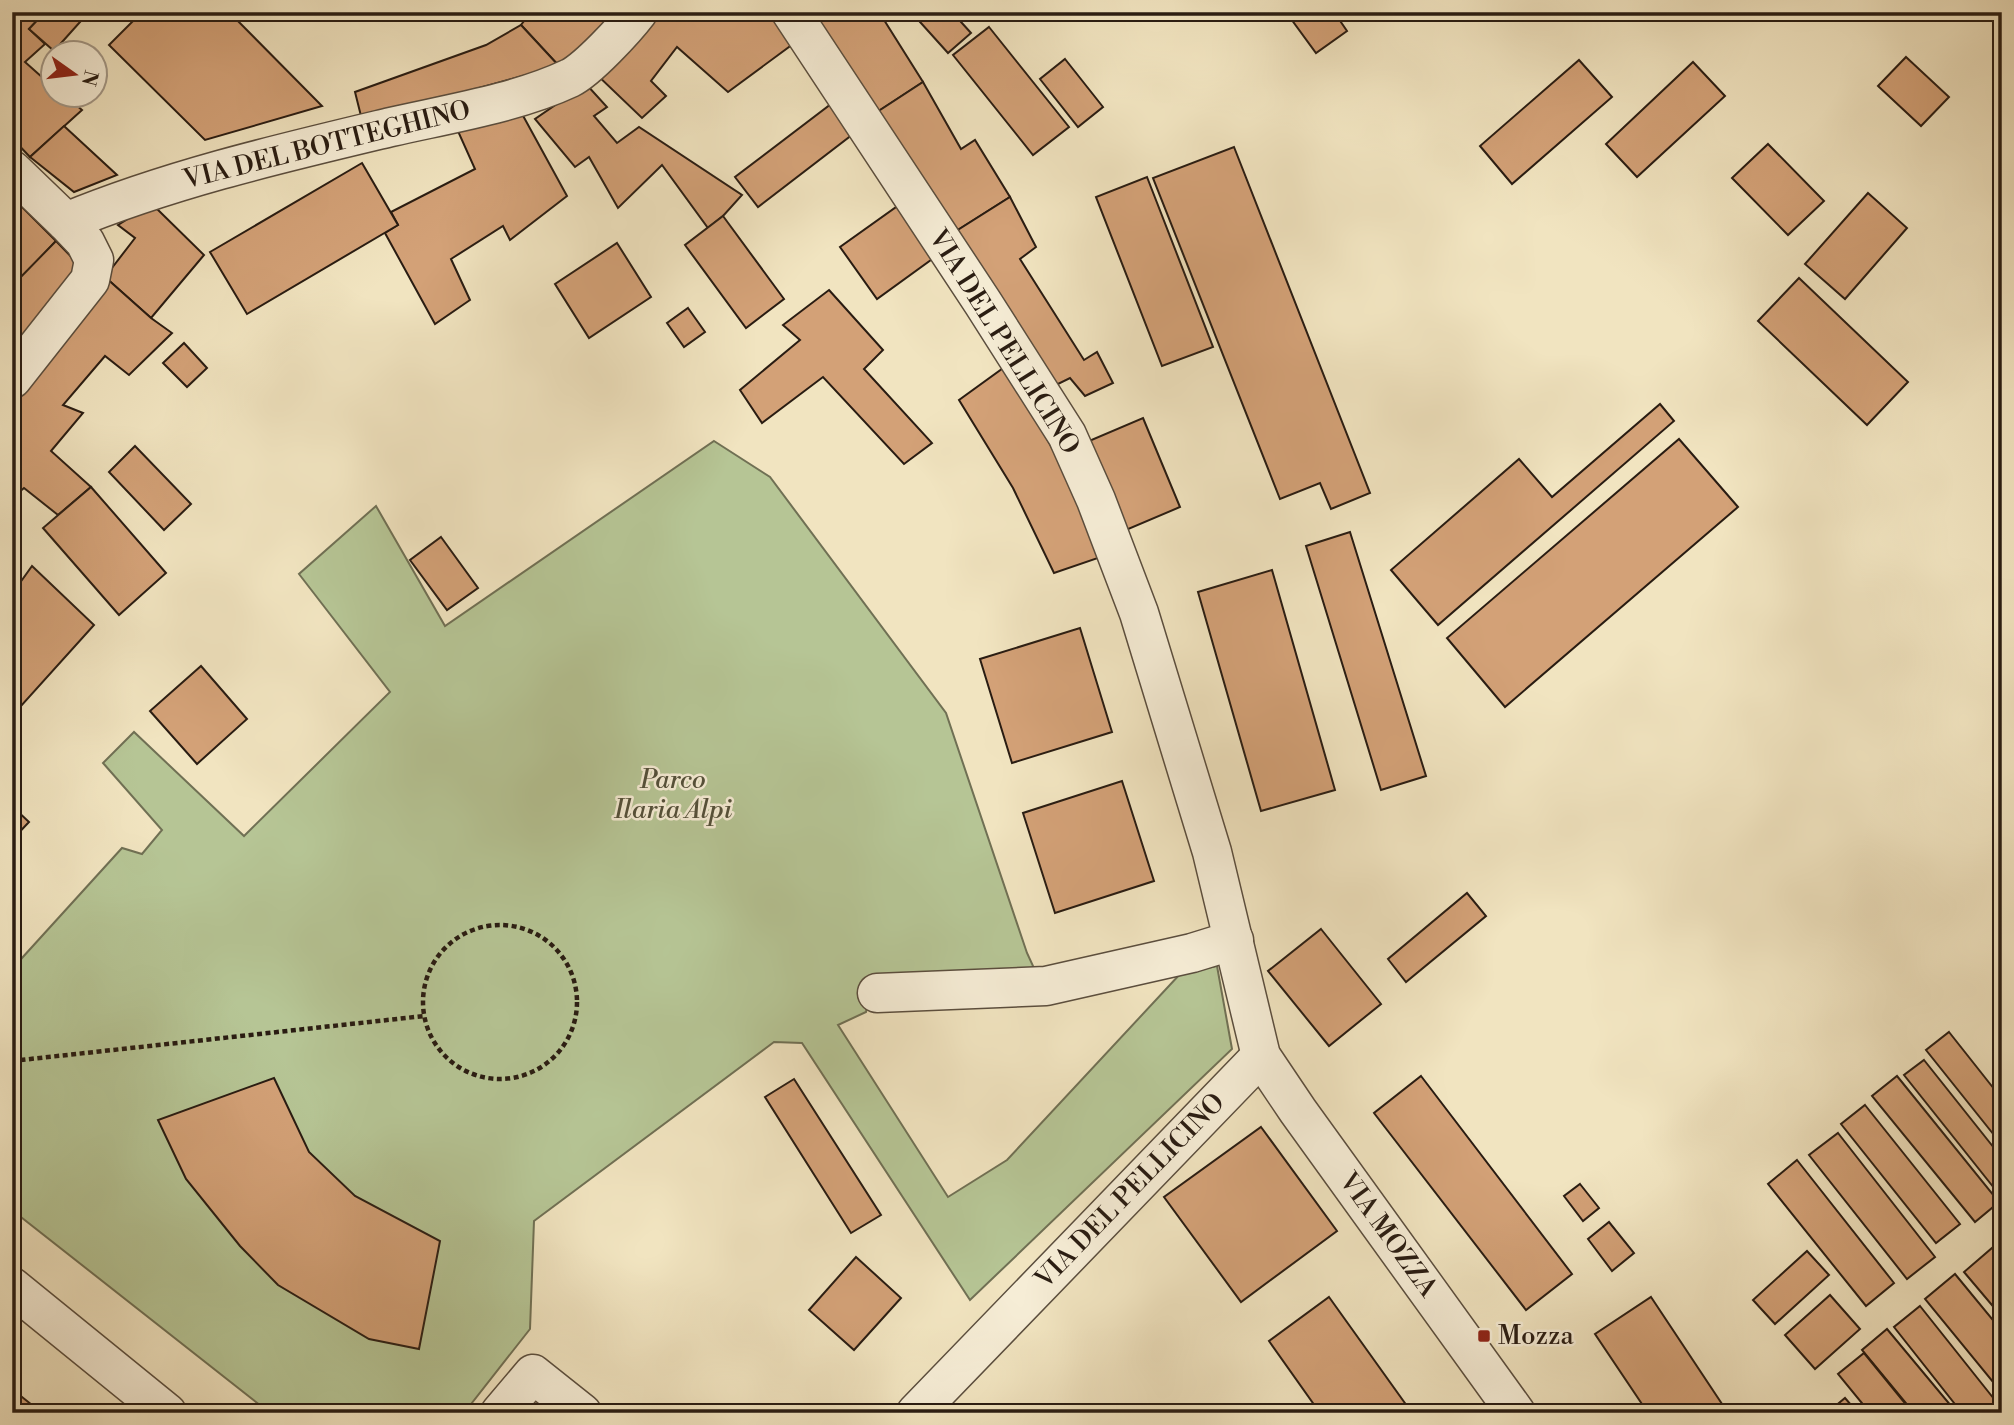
<svg xmlns="http://www.w3.org/2000/svg" width="2014" height="1425" viewBox="0 0 2014 1425" font-family="'Libre Bodoni',serif">
	<style>
		.green { fill: #b6c595; stroke: #707054; stroke-width: 2 }
		.building { fill: #d3a177; stroke: #291c12; stroke-width: 2 }
		.lines { fill: none; stroke-linecap: round; stroke-linejoin: round }
		.minor-casing { stroke: #5b4e3e; stroke-width: 41 }
		.path { stroke: #291c12; stroke-width: 4.5; stroke-dasharray: 5 3.5; stroke-linecap: butt }
		.minor { stroke: #f6edd6; stroke-width: 38 }
		.poi-dot { fill: #8f2418; stroke: #f6edd6; stroke-width: 2.5 }
		.labels { text-anchor: middle; dominant-baseline: central; stroke-width: 5; stroke-linejoin: round; paint-order: stroke }
		.street-label { font-size: 26px; fill: #291c12; stroke: #f6edd6 }
		.park-label { font-size: 26px; font-style: italic; fill: #534f39; stroke: #f6edd6 }
		.poi-label { font-size: 26px; fill: #291c12; stroke: #f6edd6; text-anchor: start }
	</style>
	<rect width="100%" height="100%" fill="#f1e4c0"/>
	<filter id="stains"><feTurbulence type="fractalNoise" baseFrequency=".00286" numOctaves="4"/><feColorMatrix values="0 0 0 0 .2 0 0 0 0 .09 0 0 0 0 .02 0 0 0 .5 -.17"/></filter>
	<radialGradient id="worn" r=".72"><stop offset=".6" stop-color="#630" stop-opacity="0"/><stop offset="1" stop-color="#630" stop-opacity=".3"/></radialGradient>
	<polygon class="green" points="714,441 770,477 946,713 1027,953 1039,979 871,987 866,1012 838,1025 948,1197 1007,1160 1181,973 1217,966 1232,1049 970,1300 802,1043 774,1042 534,1221 530,1329 464,1413 270,1413 12,1210 12,969 122,848 142,854 162,830 103,763 134,732 244,836 390,692 299,574 376,506 445,626"/>
	<g class="building">
		<polygon points="12,12 45,12 29,29 45,44 25,62 52,86 52,94 63,94 82,110 30,157 12,138 12,26 15,23 12,20"/>
		<polygon points="45,12 89,12 54,51 29,29"/>
		<polygon points="142,12 229,12 322,106 205,140 109,45"/>
		<polygon points="531,12 629,12 559,66 521,25"/>
		<polygon points="649,12 770,12 797,41 728,92 677,47 651,81 666,96 642,118 595,73"/>
		<polygon points="803,12 879,12 923,82 874,114"/>
		<polygon points="911,12 952,12 971,33 948,53"/>
		<polygon points="1286,12 1334,12 1347,31 1316,53"/>
		<polygon points="521,25 559,66 362,120 355,92 486,45"/>
		<polygon points="989,27 1069,127 1033,155 953,55"/>
		<polygon points="1906,57 1949,97 1921,126 1878,86"/>
		<polygon points="1065,59 1103,107 1078,127 1040,79"/>
		<polygon points="1579,60 1612,97 1512,184 1480,146"/>
		<polygon points="1693,62 1725,96 1637,177 1606,144"/>
		<polygon points="923,82 961,149 975,140 1010,197 953,233 874,114"/>
		<polygon points="586,84 607,107 594,116 617,143 639,127 742,195 723,216 708,228 662,165 618,208 589,157 575,167 535,119"/>
		<polygon points="835,101 857,131 758,207 735,177"/>
		<polygon points="521,112 567,196 510,240 503,226 451,259 470,300 435,324 385,233 398,225 391,212 475,169 457,129"/>
		<polygon points="64,126 117,175 74,192 30,157"/>
		<polygon points="1768,144 1824,201 1788,235 1732,178"/>
		<polygon points="1234,147 1370,493 1331,509 1320,483 1280,499 1153,178"/>
		<polygon points="362,163 398,225 247,314 210,252"/>
		<polygon points="1147,177 1213,347 1162,366 1096,197"/>
		<polygon points="1868,193 1907,228 1845,299 1805,264"/>
		<polygon points="12,197 56,241 13,287 12,286"/>
		<polygon points="1010,197 1036,247 1020,259 1084,360 1097,352 1113,383 1085,396 1070,378 1054,386 953,233"/>
		<polygon points="152,204 204,255 151,318 105,277 135,238 118,225"/>
		<polygon points="899,205 935,257 877,299 840,247"/>
		<polygon points="723,216 784,299 746,328 685,245"/>
		<polygon points="56,241 81,267 12,359 12,286"/>
		<polygon points="617,243 651,297 589,338 555,284"/>
		<polygon points="105,277 151,318 172,333 129,375 105,356 63,405 83,413 51,451 91,487 58,515 24,488 12,498 12,395"/>
		<polygon points="1799,278 1908,382 1867,425 1758,321"/>
		<polygon points="829,290 883,350 864,369 932,443 904,464 823,377 762,423 740,390 800,340 783,325"/>
		<polygon points="688,308 705,332 684,347 667,323"/>
		<polygon points="184,343 207,368 187,387 163,363"/>
		<polygon points="1006,366 1074,487 1098,558 1054,573 1013,488 959,400"/>
		<polygon points="1660,404 1674,421 1438,625 1391,570 1519,459 1552,497"/>
		<polygon points="1143,418 1180,507 1126,530 1089,441"/>
		<polygon points="1679,439 1738,507 1505,707 1447,638"/>
		<polygon points="135,446 191,504 164,530 109,472"/>
		<polygon points="91,487 166,573 119,615 43,528"/>
		<polygon points="1350,532 1426,776 1381,790 1306,546"/>
		<polygon points="441,537 478,588 447,610 410,560"/>
		<polygon points="32,566 94,625 12,716 12,594"/>
		<polygon points="1272,570 1335,790 1261,811 1198,592"/>
		<polygon points="1080,628 1112,732 1012,763 980,659"/>
		<polygon points="201,666 247,719 197,764 150,711"/>
		<polygon points="1122,781 1154,881 1055,913 1023,813"/>
		<polygon points="12,806 29,822 12,840"/>
		<polygon points="1467,893 1486,916 1406,982 1388,959"/>
		<polygon points="1321,929 1381,1004 1329,1046 1268,971"/>
		<polygon points="1949,1032 2002,1099 2002,1145 1926,1050"/>
		<polygon points="1924,1060 2002,1158 2002,1198 1904,1075"/>
		<polygon points="1421,1076 1572,1274 1526,1310 1374,1113"/>
		<polygon points="1897,1076 1999,1202 1975,1222 1872,1096"/>
		<polygon points="274,1078 309,1152 355,1196 440,1241 419,1349 369,1339 278,1285 240,1246 186,1179 158,1120"/>
		<polygon points="794,1079 881,1215 851,1233 765,1097"/>
		<polygon points="1865,1105 1960,1224 1936,1243 1841,1124"/>
		<polygon points="1261,1127 1337,1231 1241,1302 1164,1197"/>
		<polygon points="1838,1133 1935,1257 1907,1279 1809,1155"/>
		<polygon points="1797,1160 1894,1283 1866,1306 1768,1184"/>
		<polygon points="1580,1184 1599,1208 1583,1221 1564,1196"/>
		<polygon points="1609,1222 1634,1253 1612,1271 1588,1239"/>
		<polygon points="1992,1248 2002,1259 2002,1317 1964,1272"/>
		<polygon points="1807,1251 1829,1275 1775,1324 1753,1300"/>
		<polygon points="856,1257 901,1298 854,1350 809,1310"/>
		<polygon points="1955,1274 2002,1331 2002,1393 1925,1299"/>
		<polygon points="1830,1295 1860,1329 1815,1369 1785,1335"/>
		<polygon points="1329,1297 1412,1413 1320,1413 1269,1341"/>
		<polygon points="1651,1297 1728,1413 1648,1413 1595,1334"/>
		<polygon points="1920,1306 2002,1409 2002,1413 1962,1413 1894,1327"/>
		<polygon points="1887,1329 1957,1413 1914,1413 1862,1350"/>
		<polygon points="1864,1353 1913,1413 1870,1413 1838,1374"/>
		<polygon points="12,1389 42,1413 12,1413"/>
		<polygon points="1845,1398 1858,1413 1827,1413"/>
	</g>
	<g class="lines">
		<g class="minor-casing">
			<g id="minor">
				<polyline points="791,12 983,303 1067,435 1096,500 1139,613 1212,852 1261,1056 1298,1111 1516,1413"/>
				<path d="M12,170L66,222C170,179 282,153 391,127C448,114 517,103 570,78C588,69 625,29 638,12"/>
				<polyline points="12,379 90,280 94,260 85,242 66,222"/>
				<polyline points="877,993 1046,986 1192,953 1234,940"/>
				<polyline points="12,1287 167,1413"/>
				<polyline points="500,1413 533,1374 582,1413"/>
				<polyline points="916,1413 1261,1056"/>
			</g>
		</g>
		<g class="path">
			<circle cx="500" cy="1002" r="77"/>
			<polyline points="12,1061 424,1016"/>
		</g>
		<use href="#minor" class="minor"/>
	</g>
	<rect class="poi-dot" x="1477" y="1329" width="14" height="14" rx="3.5"/>
	<g class="labels">
		<g class="street-label">
			<text transform="translate(327 145) rotate(-14)">VIA DEL BOTTEGHINO</text>
			<text transform="translate(1004 342) rotate(58)">VIA DEL PELLICINO</text>
			<text transform="translate(1130 1191) rotate(-46)">VIA DEL PELLICINO</text>
			<text transform="translate(1388 1235) rotate(54)">VIA MOZZA</text>
		</g>
		<g class="park-label">
			<text x="673" y="780">Parco<tspan x="673" dy="30">Ilaria Alpi</tspan></text>
		</g>
		<g class="poi-label">
			<text x="1498" y="1336">Mozza</text>
		</g>
	</g>
	<rect width="2014" height="1425" fill="none" stroke="#f1e4c0" stroke-width="42"/>
	<rect x="14" y="14" width="1986" height="1397" fill="none" stroke="#291c12" stroke-width="3.5"/>
	<rect x="21" y="21" width="1972" height="1383" fill="none" stroke="#291c12" stroke-width="2"/>
	<g transform="translate(74 74) rotate(104)"><circle r="33" fill="#f6edd6" stroke="#a49988" stroke-width="2"/>
	<path d="M0-5L12 26L0 18L-12 26Z" fill="#8f2418"/>
	<text y="-10" font-size="19" font-weight="bold" text-anchor="middle" fill="#291c12">N</text>
	</g>
	<rect width="100%" height="100%" filter="url(#stains)"/>
	<rect width="100%" height="100%" fill="url(#worn)"/>
</svg>
